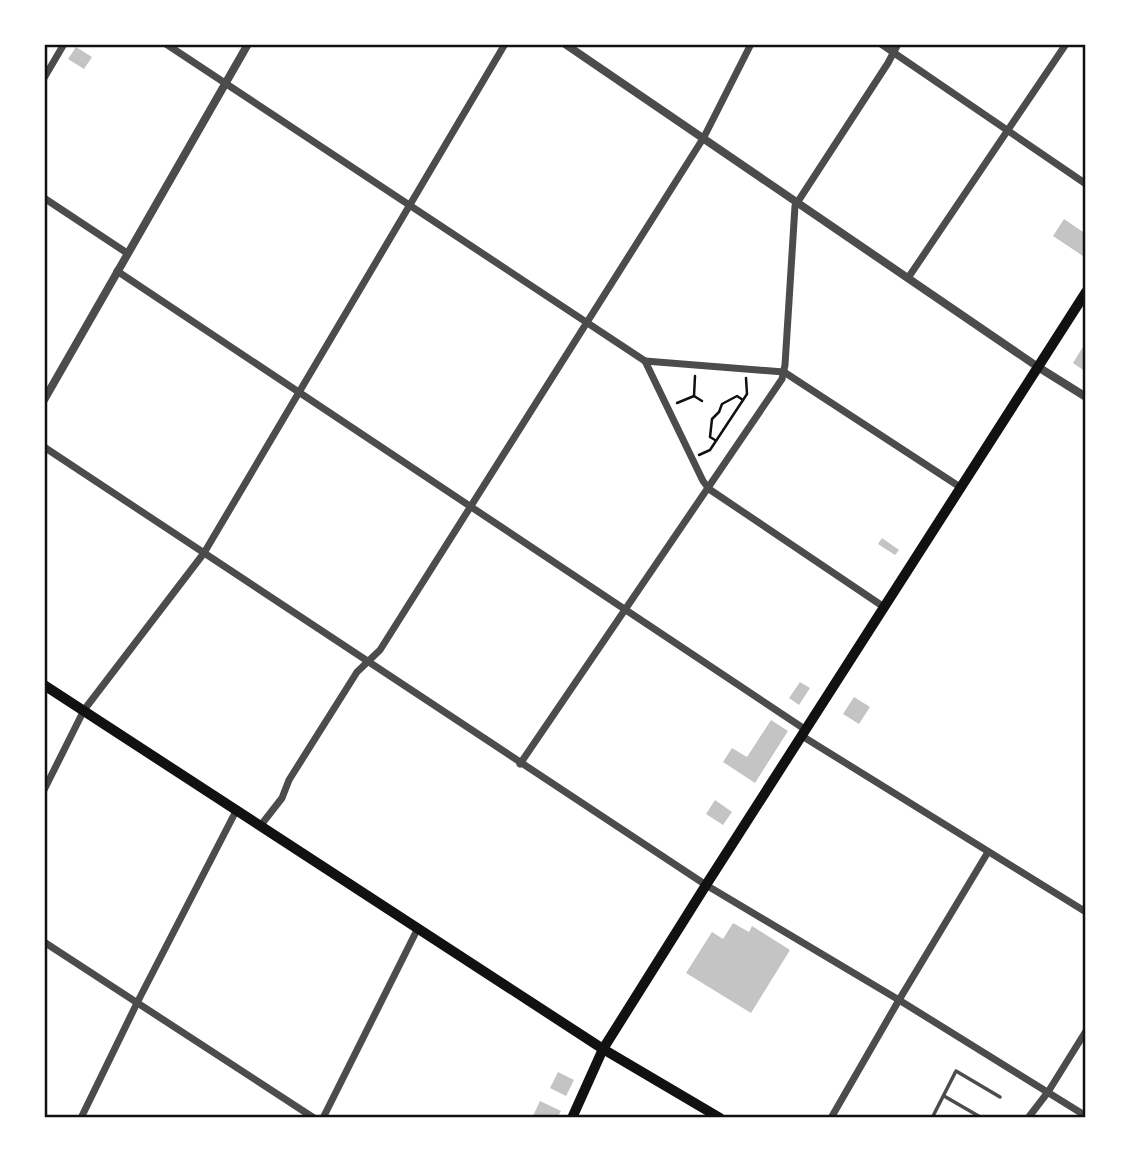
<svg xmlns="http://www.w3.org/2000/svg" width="1130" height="1162" viewBox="0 0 1130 1162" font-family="Bitter,serif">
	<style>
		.building { fill: #c4c4c4 }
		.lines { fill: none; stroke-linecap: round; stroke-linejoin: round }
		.path { stroke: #111; stroke-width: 2.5 }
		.service { stroke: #4c4c4c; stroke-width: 3.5 }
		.minor { stroke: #4c4c4c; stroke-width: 7 }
		.tertiary { stroke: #4c4c4c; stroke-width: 8 }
		.secondary { stroke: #111; stroke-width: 10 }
		.primary { stroke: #111; stroke-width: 10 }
		.neatline { fill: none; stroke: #111; stroke-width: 2.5 }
	</style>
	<rect width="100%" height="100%" fill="#fff"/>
	<g class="building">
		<polygon points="76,47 92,57 84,69 68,59"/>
		<polygon points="1064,219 1086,234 1086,258 1053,236"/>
		<polygon points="1086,342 1086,372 1073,363"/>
		<polygon points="882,538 899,550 895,555 878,544"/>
		<polygon points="800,682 810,688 799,705 789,698"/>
		<polygon points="854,697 870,707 859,724 843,714"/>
		<polygon points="771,720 788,731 755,783 723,762 732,748 747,757"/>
		<polygon points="715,800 732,812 723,825 706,814"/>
		<polygon points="733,923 749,932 752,926 790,950 751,1013 686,973 712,932 723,939"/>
		<polygon points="558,1072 574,1080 566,1096 550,1088"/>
		<polygon points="540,1101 561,1111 557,1118 532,1118"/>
	</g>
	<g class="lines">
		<g class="path">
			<polyline points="694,396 702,401"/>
			<polyline points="677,403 694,396 695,376"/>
			<polyline points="715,440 710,437 712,419 719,412 722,404 737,396 743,400"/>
			<polyline points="699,455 710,450 747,394 746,378"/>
		</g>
		<g class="service">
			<polyline points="944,1096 982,1118"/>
			<polyline points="932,1118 956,1071 1000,1097"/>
		</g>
		<g class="minor">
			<polyline points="166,44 645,361 703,481 709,489 884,607"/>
			<polyline points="881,44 1086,184"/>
			<polyline points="44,78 64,44"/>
			<polyline points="44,198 127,253"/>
			<polyline points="117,271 806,730"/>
			<polyline points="908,278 1066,44"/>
			<polyline points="645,361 784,372 960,487"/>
			<polyline points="44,447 706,885 899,1000 1086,1116"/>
			<polyline points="802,736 1086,912"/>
			<polyline points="520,764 782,379 785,365 795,206 888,63 898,44"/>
			<polyline points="44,790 84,710 204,553 505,44"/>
			<polyline points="261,825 282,798 289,780 357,672 380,650 704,137 751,44"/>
			<polyline points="44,942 314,1118"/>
			<polyline points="81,1118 138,1001 237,809"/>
			<polyline points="323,1118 418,928"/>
			<polyline points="831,1118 899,1000 988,852"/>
			<polyline points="1028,1118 1048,1092 1086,1031"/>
		</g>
		<g class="tertiary">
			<polyline points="565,44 1038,367 1086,397"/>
			<polyline points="44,400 248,44"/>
		</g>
		<polyline class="secondary" points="572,1118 603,1049 706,885 1086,292"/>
		<polyline class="primary" points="44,685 603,1049 720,1118"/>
	</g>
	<rect width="1130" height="1162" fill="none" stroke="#ffffff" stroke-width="91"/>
	<rect x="46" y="46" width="1038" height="1070" class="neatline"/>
</svg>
